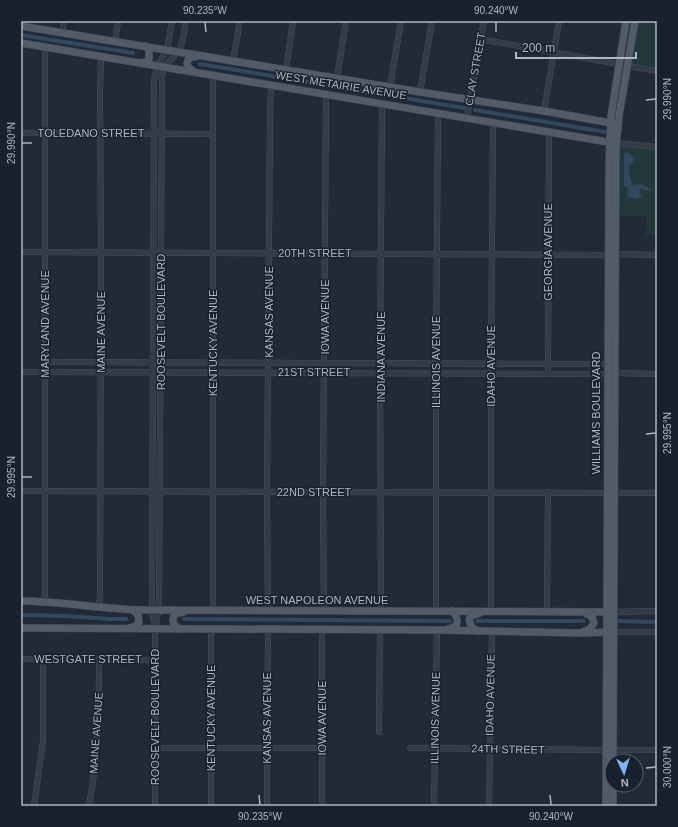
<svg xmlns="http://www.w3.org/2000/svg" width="678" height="827" viewBox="0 0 678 827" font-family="Helvetica,sans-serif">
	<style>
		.green { fill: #233839 }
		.water { fill: #33475f }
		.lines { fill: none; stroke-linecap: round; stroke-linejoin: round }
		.canal { stroke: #33475f; stroke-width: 4 }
		.minor-casing { stroke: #515a65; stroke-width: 6 }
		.major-casing { stroke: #3d4651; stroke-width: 8 }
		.minor { stroke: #333c47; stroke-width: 5.5 }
		.major { stroke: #515c68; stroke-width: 7 }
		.ticks { fill: none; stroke: #aeb7c4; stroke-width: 1.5 }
		.labels { text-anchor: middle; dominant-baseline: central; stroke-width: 3; stroke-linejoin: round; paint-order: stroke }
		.street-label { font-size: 11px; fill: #aeb7c4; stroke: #19222c }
		.neatline { fill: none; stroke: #aeb7c4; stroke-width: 1.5 }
		.ticks-label { font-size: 10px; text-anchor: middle; fill: #aeb7c4 }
	</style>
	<rect width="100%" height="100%" fill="#202b37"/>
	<g class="green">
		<polygon points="639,21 657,21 657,67 632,63"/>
		<polygon points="620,144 657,150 657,235 646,235 647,216 619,216"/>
	</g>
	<polygon class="water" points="626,153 629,153 634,158 633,162 629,166 630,178 633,185 642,184 650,189 650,191 641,189 639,190 642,196 636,199 627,197 628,188 624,186 624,154"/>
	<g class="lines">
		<g class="canal">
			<polyline points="21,35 133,53"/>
			<polyline points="200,64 464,108"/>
			<polyline points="475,110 605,132"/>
			<polyline points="21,615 66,616 110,619 126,619"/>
			<polyline points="184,619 450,621"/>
			<polyline points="477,621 584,621"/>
			<polyline points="619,621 657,622"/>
		</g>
		<g class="minor-casing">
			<g id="minor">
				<polyline points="62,33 64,21"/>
				<polyline points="480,39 657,71"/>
				<polyline points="115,41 118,21"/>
				<polyline points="233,61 240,21"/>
				<polyline points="286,70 293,21"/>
				<polyline points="337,78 346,21"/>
				<polyline points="390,87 401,21"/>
				<polyline points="420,92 432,21"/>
				<polyline points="544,111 559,21"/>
				<polyline points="467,117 484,21"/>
				<polyline points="21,133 213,134"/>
				<polyline points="616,143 657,147"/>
				<polyline points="21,252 608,255"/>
				<polyline points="615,254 657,255"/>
				<polyline points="45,362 608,364"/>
				<polyline points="21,372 608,374"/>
				<polyline points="615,373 657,374"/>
				<polyline points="548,374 549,131"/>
				<polyline points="21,491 607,493"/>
				<polyline points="614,493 657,493"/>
				<polyline points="43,601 45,597 45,47"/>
				<polyline points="99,608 100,595 101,253 100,92 101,57"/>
				<polyline points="213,611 213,75"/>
				<polyline points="268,611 267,492 270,115 271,85"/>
				<polyline points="324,611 323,492 326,94"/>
				<polyline points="381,611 380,363 382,103"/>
				<polyline points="436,611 436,358 438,112"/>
				<polyline points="491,611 491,373 493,122"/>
				<polyline points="547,612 548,492"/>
				<polyline points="614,612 657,611"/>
				<path d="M156,625L159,606L162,77C163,65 173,59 179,50C184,42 184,30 186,21"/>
				<polyline points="211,629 211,806"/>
				<polyline points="614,632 657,632"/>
				<polyline points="21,659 155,660"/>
				<polyline points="379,732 380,630"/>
				<polyline points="155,748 322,748"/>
				<polyline points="410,748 606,750"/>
				<polyline points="613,750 657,750"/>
				<polyline points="34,806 43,741 43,659"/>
				<path d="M89,806C98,758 99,709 99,660"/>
				<polyline points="155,806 155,629 152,610 152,594 154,81 157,66 167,50 172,21"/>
				<polyline points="267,806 268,630"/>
				<polyline points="322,806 322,630"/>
				<polyline points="434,806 437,630"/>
				<polyline points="489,806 492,631"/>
			</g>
		</g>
		<g class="major-casing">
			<g id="major">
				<polyline points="21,26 420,92 544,111 611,123 613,125"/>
				<polyline points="21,43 614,143"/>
				<polyline points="140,63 147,62 149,59 149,50 145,46"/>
				<polyline points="193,71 188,67 187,63 189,58 197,56"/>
				<path d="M21,601C61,601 100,609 140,610L610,612"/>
				<polyline points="21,628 437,630 581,633 611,632"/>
				<polyline points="129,628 136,626 139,622 138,615 133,610"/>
				<path d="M180,629C173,625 171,621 175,614L183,612"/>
				<path d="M448,629L456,626C459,620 457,616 452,611"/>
				<polyline points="478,631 472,628 469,620 471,616 480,613"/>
				<polyline points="583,632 590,629 594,623 592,617 585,613"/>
				<polyline points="610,757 611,768 612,770"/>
				<polyline points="613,761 616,148 619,116 635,21"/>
				<polyline points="613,785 613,806"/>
				<polyline points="606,806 609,165 611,116 626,21"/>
			</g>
		</g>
		<use href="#minor" class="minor"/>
		<use href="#major" class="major"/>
	</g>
	<path class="ticks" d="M205,22L206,32M496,22V32M646,100L656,99M22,143H32M646,434L656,433M22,477H32M646,768L656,767M259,795L260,805M550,795L551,805"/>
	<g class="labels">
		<g class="street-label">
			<text transform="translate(475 69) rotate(-80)">CLAY STREET</text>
			<text transform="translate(341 85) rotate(9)">WEST METAIRIE AVENUE</text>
			<text x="91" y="133">TOLEDANO STREET</text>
			<text transform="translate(548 252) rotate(-90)">GEORGIA AVENUE</text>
			<text x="315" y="253">20TH STREET</text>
			<text transform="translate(269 312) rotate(-90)">KANSAS AVENUE</text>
			<text transform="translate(325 317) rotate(-90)">IOWA AVENUE</text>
			<text transform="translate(161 322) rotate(-90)">ROOSEVELT BOULEVARD</text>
			<text transform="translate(45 324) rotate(-90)">MARYLAND AVENUE</text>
			<text transform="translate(101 332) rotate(-90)">MAINE AVENUE</text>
			<text transform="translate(213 343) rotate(-90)">KENTUCKY AVENUE</text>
			<text transform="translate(381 357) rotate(-90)">INDIANA AVENUE</text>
			<text transform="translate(436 362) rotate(-90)">ILLINOIS AVENUE</text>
			<text transform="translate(491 366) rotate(-90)">IDAHO AVENUE</text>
			<text x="314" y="372">21ST STREET</text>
			<text transform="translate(596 413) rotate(-90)">WILLIAMS BOULEVARD</text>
			<text x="314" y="492">22ND STREET</text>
			<text x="317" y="600">WEST NAPOLEON AVENUE</text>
			<text x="88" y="659">WESTGATE STREET</text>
			<text transform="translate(490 695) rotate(-89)">IDAHO AVENUE</text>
			<text transform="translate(155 717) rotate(-90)">ROOSEVELT BOULEVARD</text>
			<text transform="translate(211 718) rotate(-90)">KENTUCKY AVENUE</text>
			<text transform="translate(267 718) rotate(-90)">KANSAS AVENUE</text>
			<text transform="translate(322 718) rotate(-90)">IOWA AVENUE</text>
			<text transform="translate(435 718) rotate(-89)">ILLINOIS AVENUE</text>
			<text transform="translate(96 733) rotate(-86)">MAINE AVENUE</text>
			<text transform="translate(508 749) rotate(1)">24TH STREET</text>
		</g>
	</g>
	<rect width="678" height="827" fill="none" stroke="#19222c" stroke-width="44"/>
	<g transform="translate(624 773) rotate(176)"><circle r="19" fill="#19222c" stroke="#555e69"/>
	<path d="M0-3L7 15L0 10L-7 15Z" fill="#80b3f7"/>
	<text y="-6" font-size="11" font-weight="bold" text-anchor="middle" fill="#aeb7c4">N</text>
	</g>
	<path d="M516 52v6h120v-6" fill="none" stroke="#aeb7c4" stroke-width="2"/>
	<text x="522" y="52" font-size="12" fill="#aeb7c4" stroke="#19222c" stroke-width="3" paint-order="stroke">200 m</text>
	<rect x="22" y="22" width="634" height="783" class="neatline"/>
	<g class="ticks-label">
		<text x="205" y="14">90.235°W</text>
		<text x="496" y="14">90.240°W</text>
		<text transform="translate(667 99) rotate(-90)" y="4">29.990°N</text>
		<text transform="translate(11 143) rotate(-90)" y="4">29.990°N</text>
		<text transform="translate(667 433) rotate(-90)" y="4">29.995°N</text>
		<text transform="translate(11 477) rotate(-90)" y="4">29.995°N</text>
		<text transform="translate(667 767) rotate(-90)" y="4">30.000°N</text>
		<text x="260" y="820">90.235°W</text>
		<text x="551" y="820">90.240°W</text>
	</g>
</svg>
